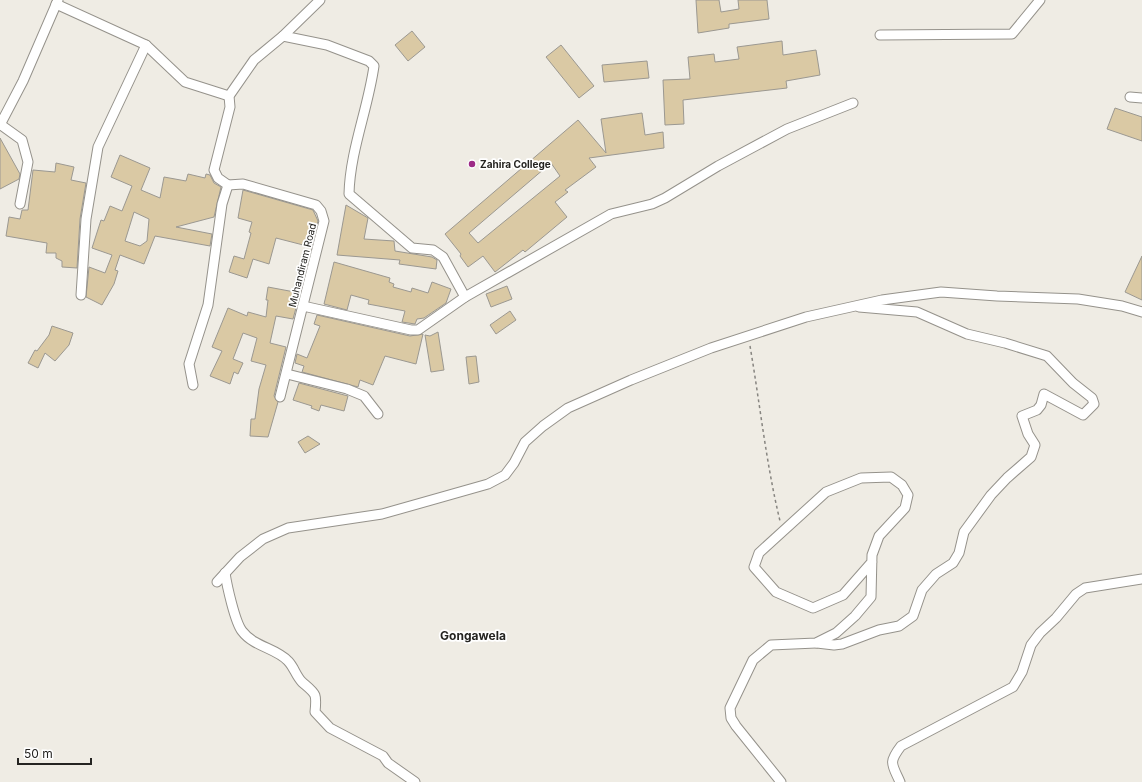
<svg xmlns="http://www.w3.org/2000/svg" width="1142" height="782" viewBox="0 0 1142 782" font-family="Inter,sans-serif">
	<style>
		.building { fill: #dac9a4; stroke: #9b9891; fill-rule: evenodd }
		.lines { fill: none; stroke-linecap: round; stroke-linejoin: round }
		.minor-casing { stroke: #95928b; stroke-width: 11 }
		.path { stroke: #878580; stroke-width: 1.5; stroke-dasharray: 3 3; stroke-linecap: butt }
		.minor { stroke: #fff; stroke-width: 9 }
		.poi-dot { fill: #9d2a86; stroke: #fff; stroke-width: 1.5 }
		.labels { text-anchor: middle; dominant-baseline: central; stroke-width: 3.5; stroke-linejoin: round; paint-order: stroke }
		.poi-label { font-size: 10px; font-weight: bold; fill: #252421; stroke: #fff; text-anchor: start }
		.street-label { font-size: 10px; fill: #252421; stroke: #fff }
		.quarter-label { font-size: 12px; font-weight: bold; fill: #252421; stroke: #fff }
	</style>
	<rect width="100%" height="100%" fill="#efece4"/>
	<g class="building">
		<polygon points="696,0 719,0 721,12 739,9 738,0 767,0 769,19 729,24 729,28 698,33"/>
		<polygon points="412,31 425,47 408,61 395,45"/>
		<polygon points="782,41 783,55 816,50 820,75 786,81 787,88 683,100 684,124 665,125 663,80 690,79 688,57 714,54 715,62 739,59 737,47"/>
		<polygon points="561,45 594,86 579,98 546,57"/>
		<polygon points="647,61 649,78 604,82 602,65"/>
		<polygon points="1115,108 1142,117 1142,141 1107,129"/>
		<path d="M642,113L645,135L663,132L664,148L589,158L596,167L565,190L568,192L555,202L567,217L525,252L523,250L495,272L483,256L468,267L460,256L461,254L445,234L578,120L606,153L601,119ZM551,163L560,176L478,243L469,233Z"/>
		<polygon points="0,138 20,174 19,179 0,189"/>
		<path d="M120,155L150,168L141,190L160,198L164,177L186,181L188,174L205,178L206,174L210,175L214,183L221,187L214,217L176,227L212,234L210,246L155,236L144,264L120,255L115,270L118,271L114,284L102,305L86,297L89,267L105,273L112,255L92,248L101,220L104,221L110,206L122,211L132,186L111,177ZM134,212L149,219L147,241L140,246L125,241Z"/>
		<polygon points="56,163 74,167 71,180 86,183 80,219 77,268 62,267 62,261 56,258 56,253 46,253 47,243 6,236 9,217 20,219 22,210 28,210 33,170 55,172"/>
		<polygon points="243,190 313,210 318,221 311,247 276,238 269,264 253,259 247,278 229,272 234,256 244,259 251,233 249,232 252,222 238,218"/>
		<polygon points="346,205 368,218 364,239 394,241 395,251 432,257 437,260 436,269 399,264 400,260 337,255"/>
		<polygon points="1142,256 1142,300 1125,292"/>
		<polygon points="334,262 390,278 389,282 394,284 393,287 411,292 412,288 428,293 432,282 451,289 446,303 424,318 417,319 415,324 402,322 405,311 368,304 369,300 351,295 347,310 324,304"/>
		<polygon points="507,286 512,299 491,307 486,294"/>
		<polygon points="268,287 300,293 293,319 276,316 270,343 286,347 274,396 278,402 268,437 250,436 251,419 255,419 259,389 266,365 251,361 257,338 243,333 233,359 243,363 238,374 234,372 230,384 210,376 222,351 212,347 228,308 247,316 248,312 266,317 268,300 266,300"/>
		<polygon points="510,311 516,320 496,334 490,325"/>
		<polygon points="317,315 410,336 423,334 416,364 385,356 373,385 360,380 358,387 302,372 304,366 295,363 297,354 307,358 320,326 314,324"/>
		<polygon points="52,326 73,333 69,345 55,361 45,353 38,368 28,363 35,350 37,351 49,335"/>
		<polygon points="438,332 444,370 431,372 425,335 430,336"/>
		<polygon points="476,356 479,382 469,384 466,357"/>
		<polygon points="299,383 348,396 344,411 321,405 319,411 311,408 312,406 293,400"/>
		<polygon points="308,436 320,444 305,453 298,442"/>
	</g>
	<g class="lines">
		<g class="minor-casing">
			<g id="minor">
				<polyline points="56,4 146,45 185,82 229,96"/>
				<polyline points="880,35 1012,34 1040,0"/>
				<path d="M283,36L327,45L369,61L374,66C368,109 350,151 349,194L412,248L433,250L443,257L465,297"/>
				<polyline points="1130,97 1142,98"/>
				<polyline points="0,125 23,81 58,0"/>
				<polyline points="1,125 22,140 28,162 20,204"/>
				<polyline points="228,185 243,184 316,205 321,211 324,221 280,397"/>
				<polyline points="81,295 86,219 98,147 146,45"/>
				<polyline points="303,306 411,330 418,330 465,297 611,214 652,204 665,198 718,166 787,129 853,103"/>
				<polyline points="287,374 347,389 364,396 378,414"/>
				<polyline points="193,385 189,364 208,305 222,204 228,185 218,178 214,170 230,107 229,96 254,60 283,36 320,0"/>
				<path d="M225,573C227,586 235,622 242,631C254,647 276,648 288,661C294,667 296,676 302,682C316,694 317,693 315,712L330,728L383,756L388,763L415,782"/>
				<polyline points="217,582 240,557 263,539 288,528 382,514 488,484 505,475 514,463 525,442 543,426 568,408 631,380 711,348 806,317 882,300 941,292 997,296 1078,299 1122,306 1142,312"/>
				<polyline points="817,643 834,645 842,644 879,630 899,626 913,616 922,590 936,574 953,563 959,553 964,532 991,495 1007,478 1031,457 1035,445 1028,434 1022,416 1037,410 1041,405 1044,394 1083,415 1094,404 1092,398 1073,383 1047,356 1005,343 967,334 917,312 859,307"/>
				<polyline points="781,782 736,726 731,718 730,708 753,660 771,645 816,643 836,633 855,616 871,597 872,555 879,536 905,508 908,495 902,485 891,477 861,478 826,492 759,553 754,567 776,592 813,608 843,595 872,562"/>
				<path d="M900,782C892,764 888,763 901,746L1013,687L1022,672L1031,645L1040,633L1056,618L1076,594L1085,588L1142,579"/>
			</g>
		</g>
		<path class="path" d="M750,346C760,404 766,463 780,521"/>
		<use href="#minor" class="minor"/>
	</g>
	<circle class="poi-dot" cx="472" cy="164" r="4"/>
	<g class="labels">
		<g class="poi-label">
			<text x="480" y="164">Zahira College</text>
		</g>
		<g class="street-label">
			<text transform="translate(302 265) rotate(-76)">Muhandiram Road</text>
		</g>
		<g class="quarter-label">
			<text x="473" y="635">Gongawela</text>
		</g>
	</g>
	<path d="M18 758v6h73v-6" fill="none" stroke="#252421" stroke-width="2"/>
	<text x="24" y="758" font-size="12" fill="#252421" stroke="#ffffff" stroke-width="3" paint-order="stroke">50 m</text>
</svg>
